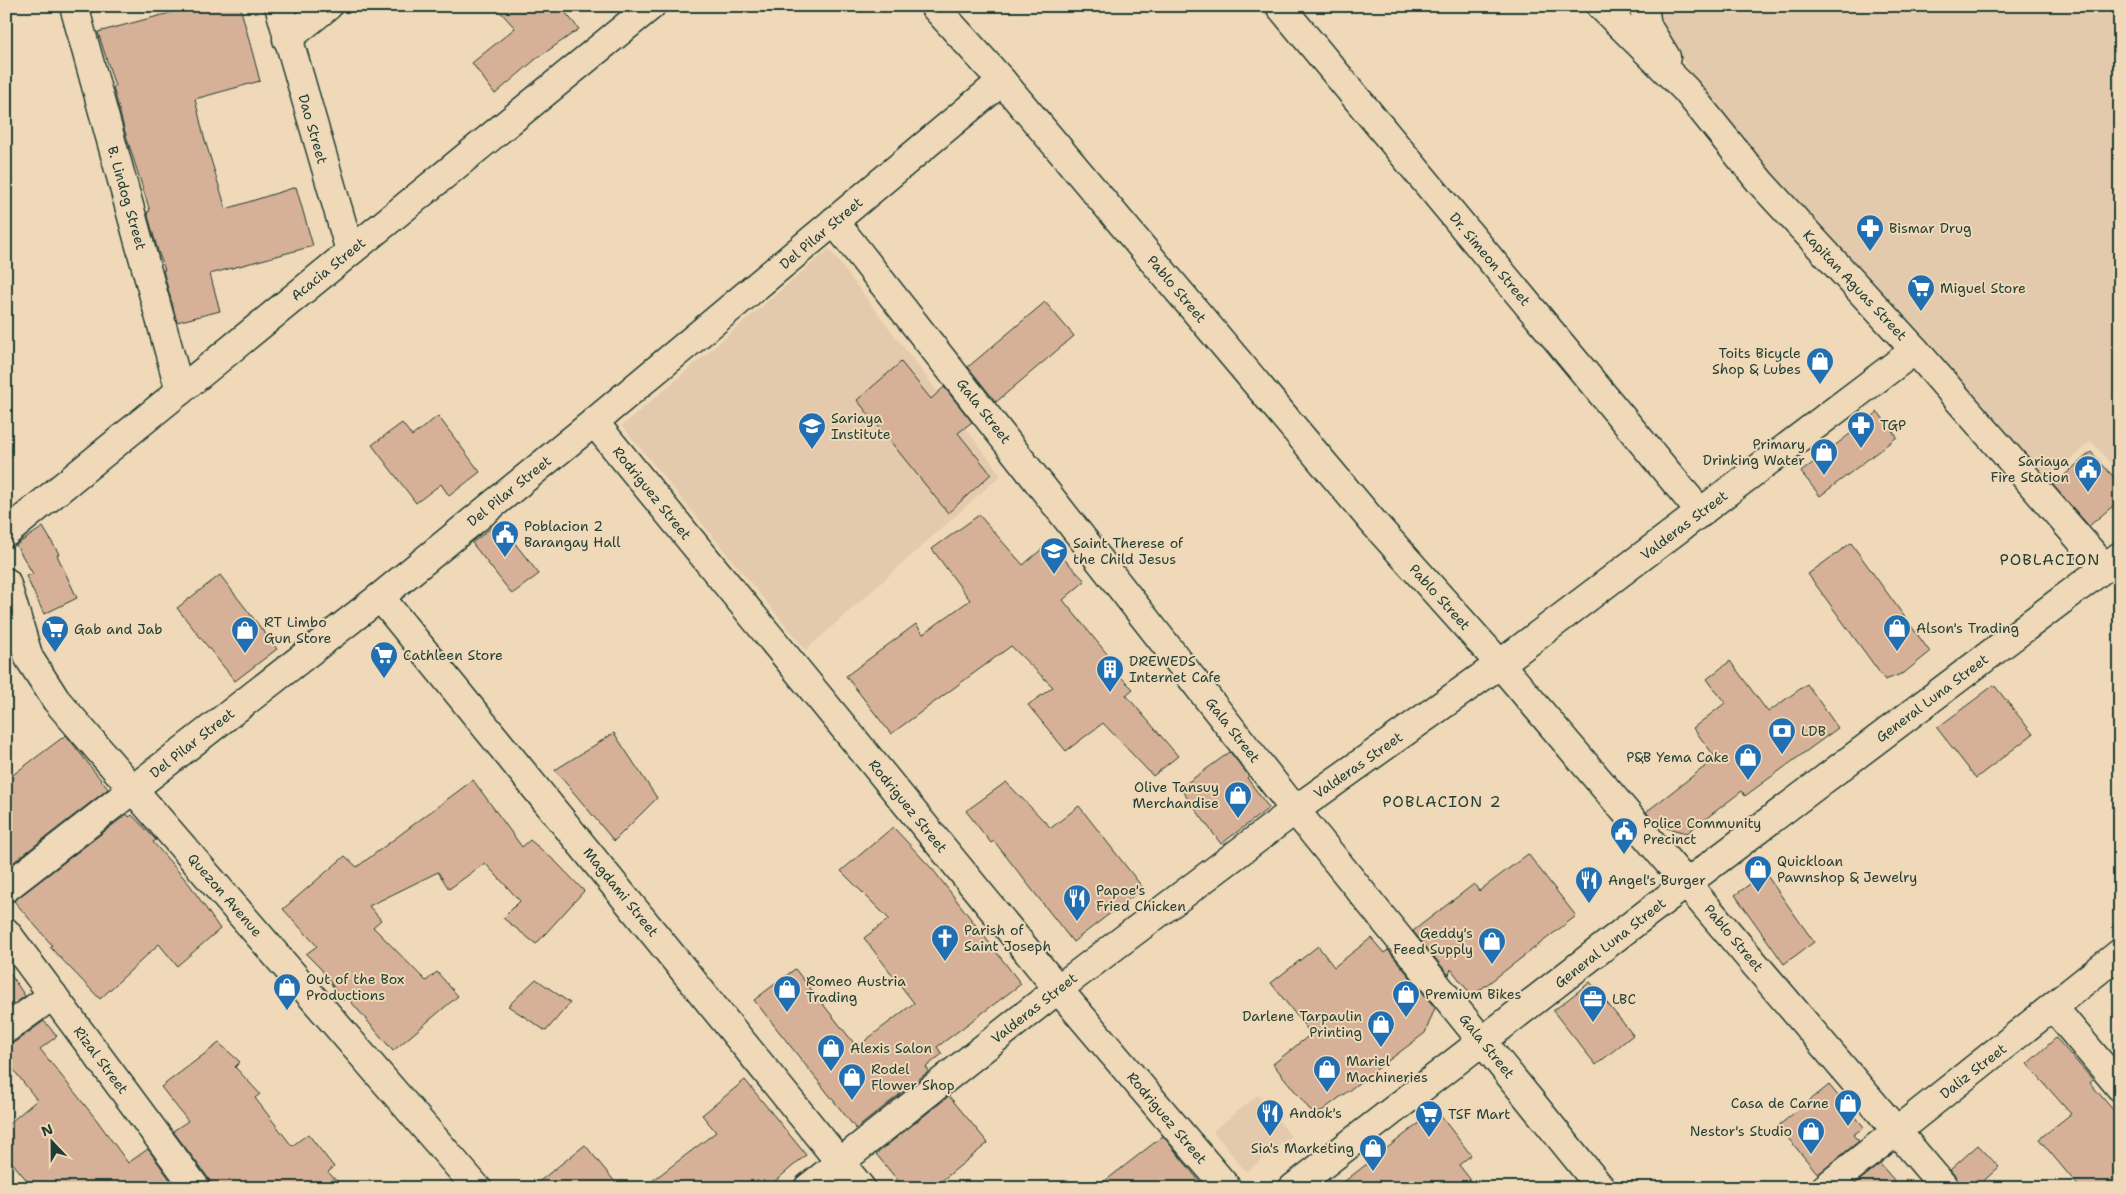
<svg xmlns="http://www.w3.org/2000/svg" width="2126" height="1194" viewBox="0 0 2126 1194" font-family="'Shantell Sans',sans-serif">
	<style>
		.built { fill: #e4caac }
		.building { fill: #d6b197; stroke: #1f3d34 }
		.lines { fill: none; stroke-linecap: round; stroke-linejoin: round }
		.minor-casing { stroke: #1f3d34; stroke-width: 31 }
		.major-casing { stroke: #1f3d34; stroke-width: 31 }
		.minor { stroke: #efd9b8; stroke-width: 28 }
		.major { stroke: #efd9b8; stroke-width: 28 }
		.labels { text-anchor: middle; dominant-baseline: central; stroke-width: 4; stroke-linejoin: round; paint-order: stroke }
		.street-label { font-size: 14px; fill: #1f3d34; stroke: #efd9b8 }
		.poi-label { font-size: 14px; fill: #1f3d34; stroke: #efd9b8; text-anchor: start }
		.quarter-label { font-size: 16px; letter-spacing: 1px; fill: #1f3d34; stroke: #efd9b8 }
	</style>
	<rect width="100%" height="100%" fill="#efd9b8"/>
	<filter id="ink" filterUnits="userSpaceOnUse"><feTurbulence type="fractalNoise" baseFrequency=".02" numOctaves="2"/><feDisplacementMap in="SourceGraphic" scale="10" xChannelSelector="R" yChannelSelector="G"/><feConvolveMatrix kernelMatrix="1 2 1 2 8 2 1 2 1" color-interpolation-filters="sRGB"/></filter>
	<g filter="url(#ink)">
		<g class="built">
			<polygon points="1654,6 2120,6 2120,474 2091,441 2042,484 1716,108 1686,66 1658,20"/>
			<polygon points="829,249 1001,475 806,650 622,426"/>
			<polygon points="1258,1095 1291,1136 1246,1172 1213,1131"/>
		</g>
		<g class="building">
			<polygon points="196,6 240,6 260,81 195,99 204,137 226,209 296,187 313,246 210,274 220,311 177,322 163,270 165,270 158,251 147,212 150,211 125,132 113,87 115,86 98,32"/>
			<polygon points="495,6 560,6 579,29 536,59 495,94 472,63 515,28"/>
			<polygon points="1045,302 1074,336 996,402 968,367"/>
			<polygon points="901,362 931,399 944,387 972,422 958,433 991,474 948,513 857,400"/>
			<polygon points="1878,412 1897,437 1820,496 1801,472"/>
			<polygon points="438,416 480,472 449,496 441,484 416,503 372,445 402,423 412,436"/>
			<polygon points="2091,452 2120,484 2120,500 2089,526 2053,485"/>
			<polygon points="979,515 1023,565 1049,543 1085,581 1063,600 1116,665 1112,668 1133,689 1126,695 1178,756 1153,776 1103,723 1066,751 1028,705 1053,687 1011,646 891,734 846,676 916,624 923,634 970,600 932,549"/>
			<polygon points="498,522 539,574 512,594 472,543"/>
			<polygon points="43,527 59,554 57,555 77,598 44,614 26,576 33,574 16,545"/>
			<polygon points="1851,543 1930,652 1904,673 1885,680 1808,574"/>
			<polygon points="220,575 277,649 235,681 177,608"/>
			<polygon points="1730,661 1768,712 1807,684 1838,728 1745,796 1742,791 1687,833 1658,826 1646,812 1716,758 1693,728 1725,703 1707,679"/>
			<polygon points="1994,685 2033,734 1976,778 1937,728"/>
			<polygon points="614,733 657,798 614,841 555,770"/>
			<polygon points="66,735 108,789 6,868 6,780"/>
			<polygon points="1230,752 1249,776 1247,778 1269,808 1221,844 1180,788"/>
			<polygon points="473,780 522,847 530,840 556,862 584,891 536,944 503,918 520,901 485,863 449,889 438,872 369,906 381,920 373,927 426,981 437,972 458,996 393,1051 347,997 343,1001 321,969 306,954 317,946 283,909 345,856 357,867"/>
			<polygon points="1006,782 1051,828 1079,806 1143,888 1073,942 994,841 991,843 966,811"/>
			<polygon points="127,814 129,817 132,815 156,840 153,842 190,885 220,929 177,966 159,944 100,999 50,947 52,945 14,901"/>
			<polygon points="893,827 934,871 1021,984 937,1047 942,1054 926,1067 929,1071 856,1129 754,1000 795,969 857,1047 914,1003 864,938 889,919 841,871"/>
			<polygon points="1528,854 1576,916 1472,996 1451,969 1449,975 1413,931 1474,884 1479,891"/>
			<polygon points="1765,873 1814,942 1784,964 1735,895"/>
			<polygon points="1371,938 1384,953 1388,950 1435,1008 1425,1033 1315,1116 1273,1064 1311,1034 1271,983 1318,946 1334,967"/>
			<polygon points="6,968 25,996 6,1010"/>
			<polygon points="536,979 570,1003 546,1031 508,1006"/>
			<polygon points="1590,982 1633,1035 1596,1065 1553,1011"/>
			<polygon points="44,1021 57,1036 40,1049 96,1119 128,1163 148,1149 176,1188 33,1188 6,1155 6,1126 37,1100 6,1060 6,1044 15,1042"/>
			<polygon points="2056,1038 2093,1080 2090,1083 2120,1118 2120,1188 2080,1188 2039,1139 2071,1114 2027,1064"/>
			<polygon points="219,1043 240,1062 235,1067 260,1094 255,1098 292,1146 308,1134 334,1167 328,1172 343,1188 211,1188 209,1179 173,1131 188,1121 161,1087"/>
			<polygon points="745,1080 806,1155 767,1188 643,1188 716,1132 702,1115"/>
			<polygon points="1829,1085 1864,1127 1853,1135 1859,1141 1818,1174 1778,1126"/>
			<polygon points="949,1096 988,1143 933,1188 904,1188 876,1154"/>
			<polygon points="1436,1110 1471,1155 1459,1165 1477,1188 1336,1188"/>
			<polygon points="1163,1136 1205,1188 1096,1188"/>
			<polygon points="585,1145 620,1188 531,1188"/>
			<polygon points="1978,1145 1999,1167 1976,1188 1960,1188 1957,1178 1950,1170"/>
			<polygon points="1880,1164 1901,1188 1850,1188"/>
		</g>
		<g class="lines">
			<g class="minor-casing">
				<g id="minor">
					<polyline points="74,6 180,391"/>
					<polyline points="279,6 350,251"/>
					<polyline points="934,6 1002,81 1373,522 1500,664 1945,1188"/>
					<polyline points="1280,6 1701,513"/>
					<polyline points="1601,6 1686,90 1761,183 1915,350 2105,568"/>
					<polyline points="1644,6 1647,26 1666,57"/>
					<polyline points="287,39 328,6"/>
					<polyline points="834,221 1295,810 1601,1188"/>
					<polyline points="594,422 1058,989 1227,1188"/>
					<polyline points="6,533 651,6"/>
					<polyline points="6,582 29,658 56,700 477,1188"/>
					<polyline points="380,597 861,1188"/>
					<polyline points="6,888 380,597 594,422 1002,81"/>
					<polyline points="6,932 196,1188"/>
					<polyline points="2053,1007 2120,1087"/>
					<polyline points="6,1029 53,995"/>
					<polyline points="808,1188 1058,989 1295,810 1500,664 1915,350"/>
					<polyline points="1825,1188 2120,953"/>
				</g>
			</g>
			<g class="major-casing">
				<polyline id="major" points="1293,1188 1646,914 2120,556"/>
			</g>
			<use href="#minor" class="minor"/>
			<use href="#major" class="major"/>
		</g>
	</g>
	<defs>
		<g id="pharmacy-pin" transform="scale(1.4375)"><path d="M0 17L-7.5 6A9.5 9.5 0 1 1 7.5 6Z" fill="#1f6fb2" stroke="#efd9b8"/><path d="M-2-6h4v4h4v4h-4v4h-4v-4h-4v-4h4Z" fill="#fff"/></g>
		<g id="supermarket-pin" transform="scale(1.4375)"><path d="M0 17L-7.5 6A9.5 9.5 0 1 1 7.5 6Z" fill="#1f6fb2" stroke="#efd9b8"/><path d="M-6-5.5h2.5l.6 2H6L4.5 2H-2.5L-4.4-4H-6ZM-1.5 3.2a1.3 1.3 0 1 0 .1 0ZM3 3.2a1.3 1.3 0 1 0 .1 0Z" fill="#fff"/></g>
		<g id="shop-pin" transform="scale(1.4375)"><path d="M0 17L-7.5 6A9.5 9.5 0 1 1 7.5 6Z" fill="#1f6fb2" stroke="#efd9b8"/><path d="M-5-2.5h2.3a2.7 3.5 0 0 1 5.4 0H5L5.5 6h-11ZM-1.5-2.5h3a1.5 2.3 0 0 0-3 0Z" fill="#fff"/></g>
		<g id="university-pin" transform="scale(1.4375)"><path d="M0 17L-7.5 6A9.5 9.5 0 1 1 7.5 6Z" fill="#1f6fb2" stroke="#efd9b8"/><path d="M0-5L7-2L0 1L-7-2ZM-4 1L0 2.5L4 1V4Q0 6-4 4Z" fill="#fff"/></g>
		<g id="civic-pin" transform="scale(1.4375)"><path d="M0 17L-7.5 6A9.5 9.5 0 1 1 7.5 6Z" fill="#1f6fb2" stroke="#efd9b8"/><path d="M-.6-6.5H3V-4.5H.6V-3L4-1V1h2V6H-6V1h2V-1L-.6-3ZM-1.2 2.5V6h2.4V2.5Z" fill="#fff"/></g>
		<g id="school-pin" transform="scale(1.4375)"><path d="M0 17L-7.5 6A9.5 9.5 0 1 1 7.5 6Z" fill="#1f6fb2" stroke="#efd9b8"/><path d="M0-5L7-2L0 1L-7-2ZM-4 1L0 2.5L4 1V4Q0 6-4 4Z" fill="#fff"/></g>
		<g id="building-pin" transform="scale(1.4375)"><path d="M0 17L-7.5 6A9.5 9.5 0 1 1 7.5 6Z" fill="#1f6fb2" stroke="#efd9b8"/><path d="M-4-6H4V6H1V3H-1V6H-4ZM-2.5-4.3h1.7v1.8h-1.7ZM.8-4.3h1.7v1.8H.8ZM-2.5-1h1.7V.8h-1.7ZM.8-1h1.7V.8H.8Z" fill="#fff"/></g>
		<g id="bank-pin" transform="scale(1.4375)"><path d="M0 17L-7.5 6A9.5 9.5 0 1 1 7.5 6Z" fill="#1f6fb2" stroke="#efd9b8"/><path d="M-6-4H6V4H-6ZM0-2.3a2.3 2.3 0 1 0 0 4.6a2.3 2.3 0 1 0 0-4.6Z" fill="#fff"/></g>
		<g id="restaurant-pin" transform="scale(1.4375)"><path d="M0 17L-7.5 6A9.5 9.5 0 1 1 7.5 6Z" fill="#1f6fb2" stroke="#efd9b8"/><path d="M-5-6h1v4h1v-4h1v4h1v-4h1v5L-1.5 .5V6h-2V.5L-5-1ZM5-6V6H3V1.5H1.5Q1.5-4 5-6Z" fill="#fff"/></g>
		<g id="church-pin" transform="scale(1.4375)"><path d="M0 17L-7.5 6A9.5 9.5 0 1 1 7.5 6Z" fill="#1f6fb2" stroke="#efd9b8"/><path d="M-1.2-6h2.4v3.5h3.3v2.4h-3.3V6h-2.4V-.1h-3.3v-2.4h3.3Z" fill="#fff"/></g>
		<g id="office-pin" transform="scale(1.4375)"><path d="M0 17L-7.5 6A9.5 9.5 0 1 1 7.5 6Z" fill="#1f6fb2" stroke="#efd9b8"/><path d="M-6-3h4V-5.5h4V-3h4V5H-6ZM-1-4.5V-3h2v-1.5ZM-6 0V1H6V0Z" fill="#fff"/></g>
	</defs>
	<g fill-rule="evenodd">
		<use href="#pharmacy-pin" x="1870" y="228"/>
		<use href="#supermarket-pin" x="1921" y="288"/>
		<use href="#shop-pin" x="1820" y="361"/>
		<use href="#pharmacy-pin" x="1861" y="425"/>
		<use href="#university-pin" x="812" y="426"/>
		<use href="#shop-pin" x="1824" y="452"/>
		<use href="#civic-pin" x="2088" y="469"/>
		<use href="#civic-pin" x="505" y="534"/>
		<use href="#school-pin" x="1054" y="551"/>
		<use href="#shop-pin" x="1897" y="628"/>
		<use href="#supermarket-pin" x="55" y="629"/>
		<use href="#shop-pin" x="245" y="630"/>
		<use href="#supermarket-pin" x="384" y="655"/>
		<use href="#building-pin" x="1110" y="669"/>
		<use href="#bank-pin" x="1782" y="731"/>
		<use href="#shop-pin" x="1748" y="757"/>
		<use href="#shop-pin" x="1238" y="795"/>
		<use href="#civic-pin" x="1624" y="831"/>
		<use href="#shop-pin" x="1758" y="869"/>
		<use href="#restaurant-pin" x="1589" y="880"/>
		<use href="#restaurant-pin" x="1077" y="898"/>
		<use href="#church-pin" x="945" y="938"/>
		<use href="#shop-pin" x="1492" y="941"/>
		<use href="#shop-pin" x="287" y="987"/>
		<use href="#shop-pin" x="787" y="989"/>
		<use href="#shop-pin" x="1406" y="994"/>
		<use href="#office-pin" x="1593" y="999"/>
		<use href="#shop-pin" x="1381" y="1024"/>
		<use href="#shop-pin" x="831" y="1048"/>
		<use href="#shop-pin" x="1327" y="1069"/>
		<use href="#shop-pin" x="852" y="1077"/>
		<use href="#shop-pin" x="1848" y="1103"/>
		<use href="#restaurant-pin" x="1270" y="1113"/>
		<use href="#supermarket-pin" x="1429" y="1114"/>
		<use href="#shop-pin" x="1811" y="1131"/>
		<use href="#shop-pin" x="1373" y="1148"/>
	</g>
	<g class="labels">
		<g class="street-label">
			<text transform="translate(313 129) rotate(74)">Dao Street</text>
			<text transform="translate(127 198) rotate(74)">B. Lindog Street</text>
			<text transform="translate(821 233) rotate(-40)">Del Pilar Street</text>
			<text transform="translate(1490 259) rotate(50)">Dr. Simeon Street</text>
			<text transform="translate(328 269) rotate(-39)">Acacia Street</text>
			<text transform="translate(1855 285) rotate(47)">Kapitan Aguas Street</text>
			<text transform="translate(1177 289) rotate(50)">Pablo Street</text>
			<text transform="translate(984 411) rotate(52)">Gala Street</text>
			<text transform="translate(509 491) rotate(-39)">Del Pilar Street</text>
			<text transform="translate(652 493) rotate(51)">Rodriguez Street</text>
			<text transform="translate(1684 525) rotate(-37)">Valderas Street</text>
			<text transform="translate(1440 597) rotate(48)">Pablo Street</text>
			<text transform="translate(1932 698) rotate(-37)">General Luna Street</text>
			<text transform="translate(1233 730) rotate(52)">Gala Street</text>
			<text transform="translate(192 743) rotate(-38)">Del Pilar Street</text>
			<text transform="translate(1358 765) rotate(-35)">Valderas Street</text>
			<text transform="translate(908 806) rotate(51)">Rodriguez Street</text>
			<text transform="translate(621 892) rotate(51)">Magdami Street</text>
			<text transform="translate(225 895) rotate(49)">Quezon Avenue</text>
			<text transform="translate(1734 938) rotate(50)">Pablo Street</text>
			<text transform="translate(1610 943) rotate(-38)">General Luna Street</text>
			<text transform="translate(1034 1008) rotate(-38)">Valderas Street</text>
			<text transform="translate(1487 1046) rotate(51)">Gala Street</text>
			<text transform="translate(101 1060) rotate(53)">Rizal Street</text>
			<text transform="translate(1973 1071) rotate(-38)">Daliz Street</text>
			<text transform="translate(1167 1118) rotate(50)">Rodriguez Street</text>
		</g>
		<g class="poi-label">
			<text x="1889" y="228">Bismar Drug</text>
			<text x="1940" y="288">Miguel Store</text>
			<text x="1801" y="353" text-anchor="end">Toits Bicycle<tspan x="1801" dy="16">Shop &amp; Lubes</tspan></text>
			<text x="831" y="418">Sariaya<tspan x="831" dy="16">Institute</tspan></text>
			<text x="1880" y="425">TGP</text>
			<text x="1805" y="444" text-anchor="end">Primary<tspan x="1805" dy="16">Drinking Water</tspan></text>
			<text x="2069" y="461" text-anchor="end">Sariaya<tspan x="2069" dy="16">Fire Station</tspan></text>
			<text x="524" y="526">Poblacion 2<tspan x="524" dy="16">Barangay Hall</tspan></text>
			<text x="1073" y="543">Saint Therese of<tspan x="1073" dy="16">the Child Jesus</tspan></text>
			<text x="264" y="622">RT Limbo<tspan x="264" dy="16">Gun Store</tspan></text>
			<text x="1916" y="628">Alson's Trading</text>
			<text x="74" y="629">Gab and Jab</text>
			<text x="403" y="655">Cathleen Store</text>
			<text x="1129" y="661">DREWEDS<tspan x="1129" dy="16">Internet Cafe</tspan></text>
			<text x="1801" y="731">LDB</text>
			<text x="1729" y="757" text-anchor="end">P&amp;B Yema Cake</text>
			<text x="1219" y="787" text-anchor="end">Olive Tansuy<tspan x="1219" dy="16">Merchandise</tspan></text>
			<text x="1643" y="823">Police Community<tspan x="1643" dy="16">Precinct</tspan></text>
			<text x="1777" y="861">Quickloan<tspan x="1777" dy="16">Pawnshop &amp; Jewelry</tspan></text>
			<text x="1608" y="880">Angel's Burger</text>
			<text x="1096" y="890">Papoe's<tspan x="1096" dy="16">Fried Chicken</tspan></text>
			<text x="964" y="930">Parish of<tspan x="964" dy="16">Saint Joseph</tspan></text>
			<text x="1473" y="933" text-anchor="end">Geddy's<tspan x="1473" dy="16">Feed Supply</tspan></text>
			<text x="306" y="979">Out of the Box<tspan x="306" dy="16">Productions</tspan></text>
			<text x="806" y="981">Romeo Austria<tspan x="806" dy="16">Trading</tspan></text>
			<text x="1425" y="994">Premium Bikes</text>
			<text x="1612" y="999">LBC</text>
			<text x="1362" y="1016" text-anchor="end">Darlene Tarpaulin<tspan x="1362" dy="16">Printing</tspan></text>
			<text x="850" y="1048">Alexis Salon</text>
			<text x="1346" y="1061">Mariel<tspan x="1346" dy="16">Machineries</tspan></text>
			<text x="871" y="1069">Rodel<tspan x="871" dy="16">Flower Shop</tspan></text>
			<text x="1829" y="1103" text-anchor="end">Casa de Carne</text>
			<text x="1289" y="1113">Andok's</text>
			<text x="1448" y="1114">TSF Mart</text>
			<text x="1792" y="1131" text-anchor="end">Nestor's Studio</text>
			<text x="1354" y="1148" text-anchor="end">Sia's Marketing</text>
		</g>
		<g class="quarter-label">
			<text x="2050" y="559">POBLACION</text>
			<text x="1442" y="801">POBLACION 2</text>
		</g>
	</g>
	<rect width="2126" height="1194" fill="none" stroke="#efd9b8" stroke-width="25"/>
	<rect x="12" y="12" width="2101" height="1169" fill="none" stroke="#1f3d34" stroke-width="2" filter="url(#ink)"/>
	<g transform="translate(52 1142) rotate(338)" stroke="#efd9b8" stroke-width="4" paint-order="stroke">
	<path d="M0-4L9 19L0 12L-9 19Z" fill="#1f3d34"/>
	<text y="-8" font-size="14" font-weight="bold" text-anchor="middle" fill="#1f3d34">N</text>
	</g>
</svg>
